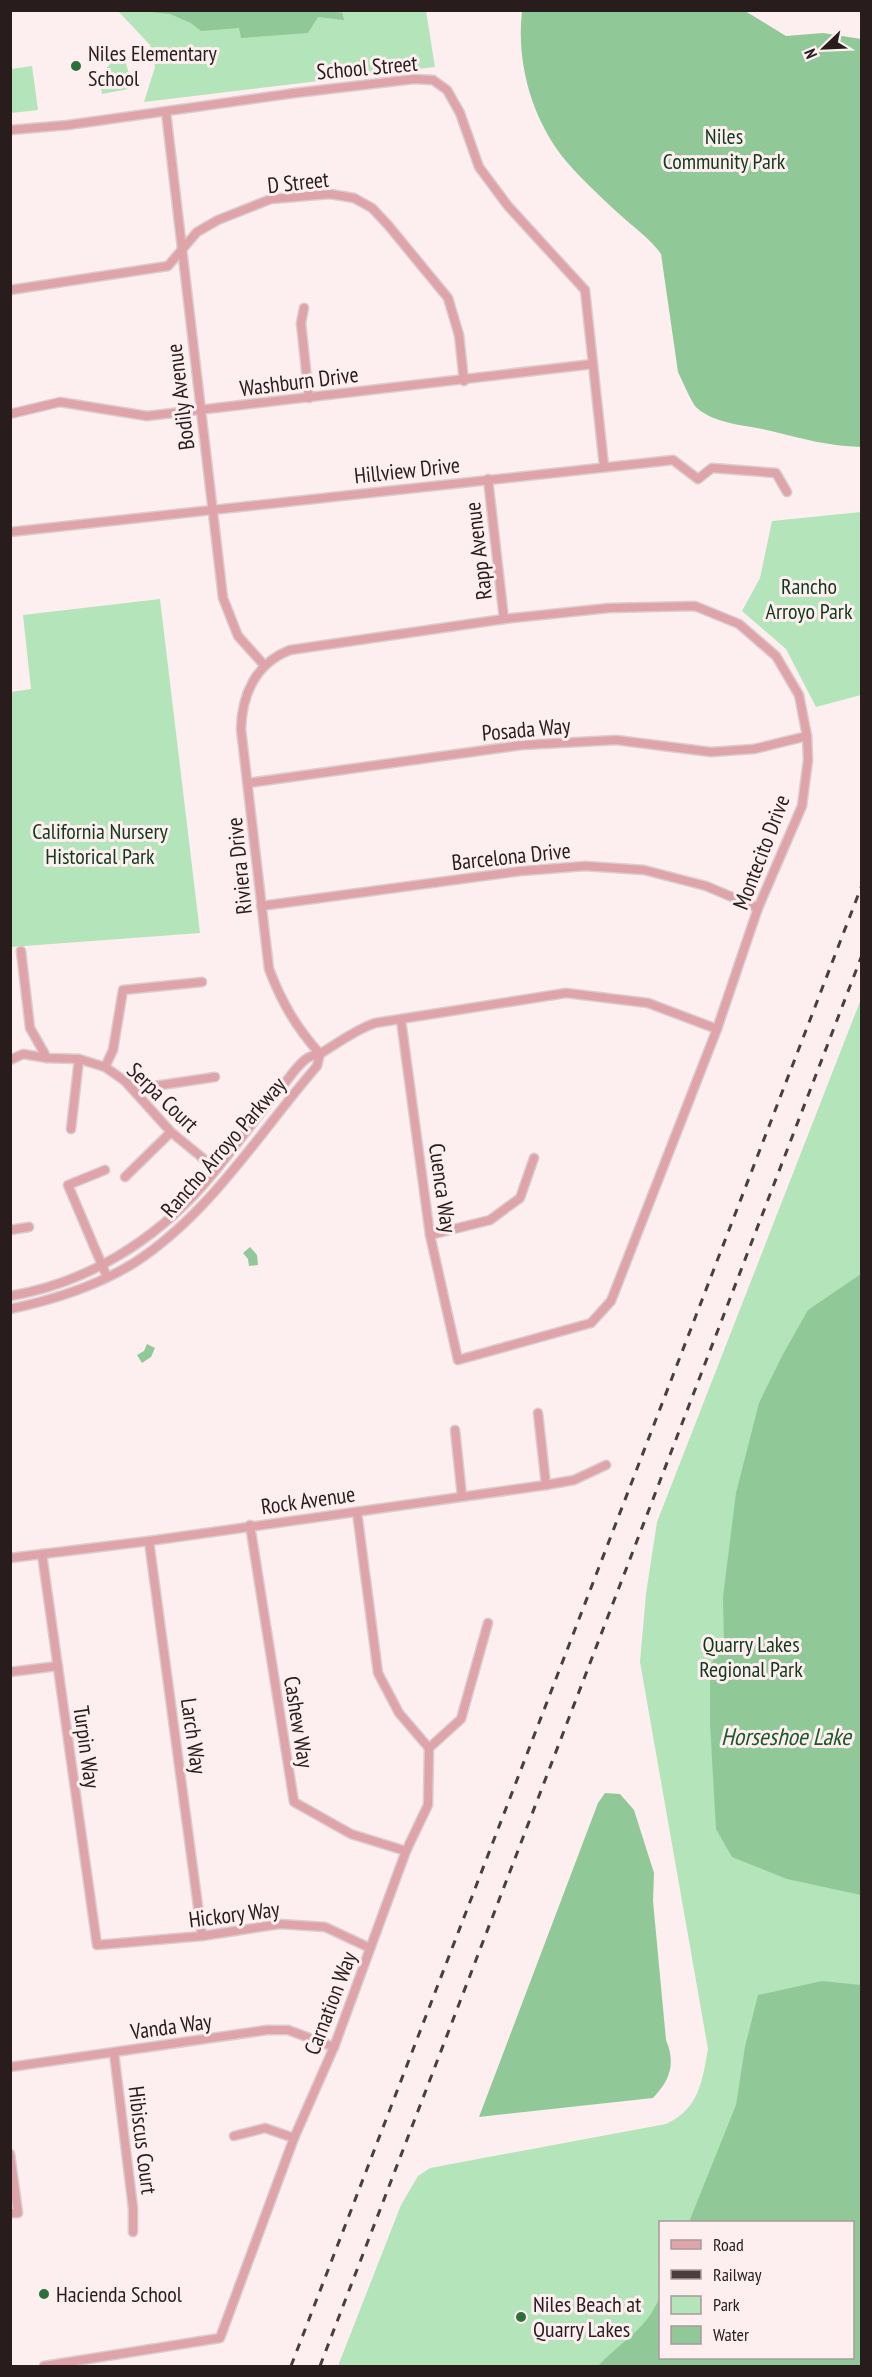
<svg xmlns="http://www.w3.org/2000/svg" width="872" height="2377" viewBox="0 0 872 2377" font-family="'PT Sans Narrow',sans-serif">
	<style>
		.green { fill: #b4e4b9; fill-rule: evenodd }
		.water { fill: #90c997 }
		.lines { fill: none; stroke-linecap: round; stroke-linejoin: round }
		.minor-casing { stroke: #dbcdce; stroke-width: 11 }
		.minor { stroke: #dea4aa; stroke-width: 8 }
		.rail { stroke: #4a3e3f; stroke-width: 3; stroke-dasharray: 8 8; stroke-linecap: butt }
		.poi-dot { fill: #2d703a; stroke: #fdeff0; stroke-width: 2 }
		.labels { text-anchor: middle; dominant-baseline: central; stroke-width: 6; stroke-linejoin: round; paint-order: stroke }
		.poi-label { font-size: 22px; fill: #281c1d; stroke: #fdeff0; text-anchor: start }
		.street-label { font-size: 22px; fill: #281c1d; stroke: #fdeff0 }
		.park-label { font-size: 22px; fill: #103a19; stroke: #fdeff0 }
		.water-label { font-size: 24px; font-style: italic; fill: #1c5829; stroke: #fdeff0 }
	</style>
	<rect width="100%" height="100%" fill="#fdeff0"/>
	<g class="green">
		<polygon points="118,11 426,11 435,67 144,102 155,67 150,45"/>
		<path d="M124,56L132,85L129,89L102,94C98,76 106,62 124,56Z"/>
		<polygon points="32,66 38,110 11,113 11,69"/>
		<polygon points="861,512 861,695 816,707 786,649 742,611 760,578 772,521"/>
		<polygon points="160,599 200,933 11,947 11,692 31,689 23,615"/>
		<path d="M861,999V2366H338L401,2205L418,2176L430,2168L666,2124C699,2109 702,2082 708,2049L640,1662L646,1594L657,1522ZM660,2222H852V2358H660Z"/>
	</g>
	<g class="water">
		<polygon points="338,10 339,13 342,12 344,20 318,17 308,33 241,38 239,28 201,31 191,23 170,14 140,11"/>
		<path d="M522,11H745L786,36L823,33L861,39V447C828,446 804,439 771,431C749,425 716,425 697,408C692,404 682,380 678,372L661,254C650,238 632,226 618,213C600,196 582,180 566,161C532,120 516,63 522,11Z"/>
		<polygon points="250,1247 257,1255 258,1265 249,1266 248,1259 243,1253"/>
		<polygon points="861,1274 861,1895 787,1879 732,1857 716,1829 710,1724 710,1665 724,1644 723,1597 736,1493 759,1403 782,1356 808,1310"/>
		<polygon points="147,1344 155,1348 151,1357 142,1363 137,1355 144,1351"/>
		<path d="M605,1793L620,1794L634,1810L654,1873L653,1901L666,2040C676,2064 670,2080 653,2098L479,2117L598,1803Z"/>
		<path d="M822,1981L861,1985V2366H598C621,2341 647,2330 660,2296V2358H852V2222H689L736,2105L745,2047L758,1995Z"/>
	</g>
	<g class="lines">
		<g class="minor-casing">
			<g id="minor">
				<polyline points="166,112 223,598 238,636 264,665"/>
				<polyline points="10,130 68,125 295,93 414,79 433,80 447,90 460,113 479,167 508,206 585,290 604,466"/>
				<polyline points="10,290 168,266 197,232 218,220 271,199 330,194 354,198 372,208 388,225 448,298 459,335 464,381"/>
				<polyline points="304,308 301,323 309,398"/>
				<polyline points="10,414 60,402 147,416 593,364"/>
				<polyline points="488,479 504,619"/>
				<polyline points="10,532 673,460 698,479 712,468 776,473 787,492"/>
				<polyline points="248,783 522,745 616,740 711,752 754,749 807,736"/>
				<polyline points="261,906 521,871 585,866 644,870 706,886 758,908"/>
				<polyline points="21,951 30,1028 47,1058"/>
				<path d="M320,1054C296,1027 282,1003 269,969L241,729C242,694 256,663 290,650L504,619L609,608L695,606L739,624L776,656L799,695L807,736L808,760L802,806L758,908L717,1029L611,1301L591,1323L458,1360L430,1235L401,1020"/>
				<polyline points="10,1060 23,1054 47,1058 79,1059 105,1067 125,1081 171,1132 216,1169"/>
				<polyline points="105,1067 113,1050 123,990 202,982"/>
				<polyline points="139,1095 148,1087 215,1077"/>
				<polyline points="71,1129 79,1059"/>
				<polyline points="105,1170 68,1185 107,1277"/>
				<polyline points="125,1177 171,1132"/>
				<polyline points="10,1230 29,1227"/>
				<polyline points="430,1235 490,1220 520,1198 534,1158"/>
				<path d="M10,1296C87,1283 154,1241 205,1183C233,1151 257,1115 285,1083C291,1075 298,1065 306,1059C311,1055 318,1055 323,1052C341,1041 355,1030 375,1023L566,993L648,1003L717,1029"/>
				<path d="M10,1309C53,1300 97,1286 134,1263C210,1214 259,1133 317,1066L320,1054"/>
				<polyline points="538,1413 546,1485"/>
				<polyline points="455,1430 462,1496"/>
				<polyline points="250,1525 294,1802 351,1834 406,1851"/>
				<polyline points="149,1541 202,1936"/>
				<polyline points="42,1554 97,1945 202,1936 280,1924 325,1927 370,1948"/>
				<polyline points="10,1558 149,1541 546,1485 574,1480 606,1465"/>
				<polyline points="10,1672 58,1666"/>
				<polyline points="429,1748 461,1719 488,1623"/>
				<polyline points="114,2053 133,2208 133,2232"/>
				<polyline points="10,2067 267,2030 288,2030 334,2047"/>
				<polyline points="234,2136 265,2128 294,2138"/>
				<polyline points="10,2154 18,2213 10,2213"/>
				<polyline points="44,2366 220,2338 294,2138 334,2047 406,1851 428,1805 429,1748 399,1713 378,1673 357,1512"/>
			</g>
		</g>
		<use href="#minor" class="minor"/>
		<g class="rail">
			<polyline points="291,2366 862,885"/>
			<polyline points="320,2366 862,955"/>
		</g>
	</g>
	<g class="poi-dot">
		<circle cx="76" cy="66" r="6"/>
		<circle cx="44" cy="2294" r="6"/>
		<circle cx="521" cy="2317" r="6"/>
	</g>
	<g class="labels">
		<g class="poi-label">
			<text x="88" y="53">Niles Elementary<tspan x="88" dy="25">School</tspan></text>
			<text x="56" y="2294">Hacienda School</text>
			<text x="533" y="2304">Niles Beach at<tspan x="533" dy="25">Quarry Lakes</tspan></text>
		</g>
		<g class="street-label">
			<text transform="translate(367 67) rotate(-5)">School Street</text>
			<text transform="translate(298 182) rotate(-6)">D Street</text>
			<text transform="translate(299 381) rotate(-7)">Washburn Drive</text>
			<text transform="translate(180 397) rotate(-97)">Bodily Avenue</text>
			<text transform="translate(407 470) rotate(-6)">Hillview Drive</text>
			<text transform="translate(478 551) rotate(-97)">Rapp Avenue</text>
			<text transform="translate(526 729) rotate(-5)">Posada Way</text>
			<text transform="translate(761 852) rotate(-69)">Montecito Drive</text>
			<text transform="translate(511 856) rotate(-6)">Barcelona Drive</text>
			<text transform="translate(239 866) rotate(-96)">Riviera Drive</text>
			<text transform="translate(163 1097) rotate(44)">Serpa Court</text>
			<text transform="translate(223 1147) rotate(-49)">Rancho Arroyo Parkway</text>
			<text transform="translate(443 1188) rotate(82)">Cuenca Way</text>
			<text transform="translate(308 1500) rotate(-8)">Rock Avenue</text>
			<text transform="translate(299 1722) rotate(81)">Cashew Way</text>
			<text transform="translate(194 1736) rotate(82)">Larch Way</text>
			<text transform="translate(87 1747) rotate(82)">Turpin Way</text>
			<text transform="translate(234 1914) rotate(-7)">Hickory Way</text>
			<text transform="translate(330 2003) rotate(-69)">Carnation Way</text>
			<text transform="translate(171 2026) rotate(-8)">Vanda Way</text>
			<text transform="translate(143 2140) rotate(83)">Hibiscus Court</text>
		</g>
		<g class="park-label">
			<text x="724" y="136">Niles<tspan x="724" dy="25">Community Park</tspan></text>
			<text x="809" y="586">Rancho<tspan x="809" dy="25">Arroyo Park</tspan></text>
			<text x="100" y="831">California Nursery<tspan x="100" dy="25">Historical Park</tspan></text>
			<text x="751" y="1644">Quarry Lakes<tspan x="751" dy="25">Regional Park</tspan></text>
		</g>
		<g class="water-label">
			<text x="786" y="1736">Horseshoe Lake</text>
		</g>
	</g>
	<rect width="872" height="2377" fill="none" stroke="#281c1d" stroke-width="24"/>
	<rect x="659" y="2221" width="195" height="138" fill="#fdeff0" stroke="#a89b9c" stroke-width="1.5"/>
	<rect x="671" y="2240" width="30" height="9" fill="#dea4aa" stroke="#a89b9c" stroke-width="1.5"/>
	<text x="713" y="2251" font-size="18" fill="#281c1d">Road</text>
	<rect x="671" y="2270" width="30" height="9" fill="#4a3e3f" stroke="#a89b9c" stroke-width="1.5"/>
	<text x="713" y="2281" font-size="18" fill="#281c1d">Railway</text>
	<rect x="671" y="2296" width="30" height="18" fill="#b4e4b9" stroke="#a89b9c" stroke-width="1.5"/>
	<text x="713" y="2311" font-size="18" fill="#281c1d">Park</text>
	<rect x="671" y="2326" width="30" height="18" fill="#90c997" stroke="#a89b9c" stroke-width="1.5"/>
	<text x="713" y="2341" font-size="18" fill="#281c1d">Water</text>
	<g transform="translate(824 48) rotate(247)" stroke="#fdeff0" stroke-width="4.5" paint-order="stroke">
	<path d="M0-4.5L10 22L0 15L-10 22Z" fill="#281c1d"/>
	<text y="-9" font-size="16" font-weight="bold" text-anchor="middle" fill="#281c1d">N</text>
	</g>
</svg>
